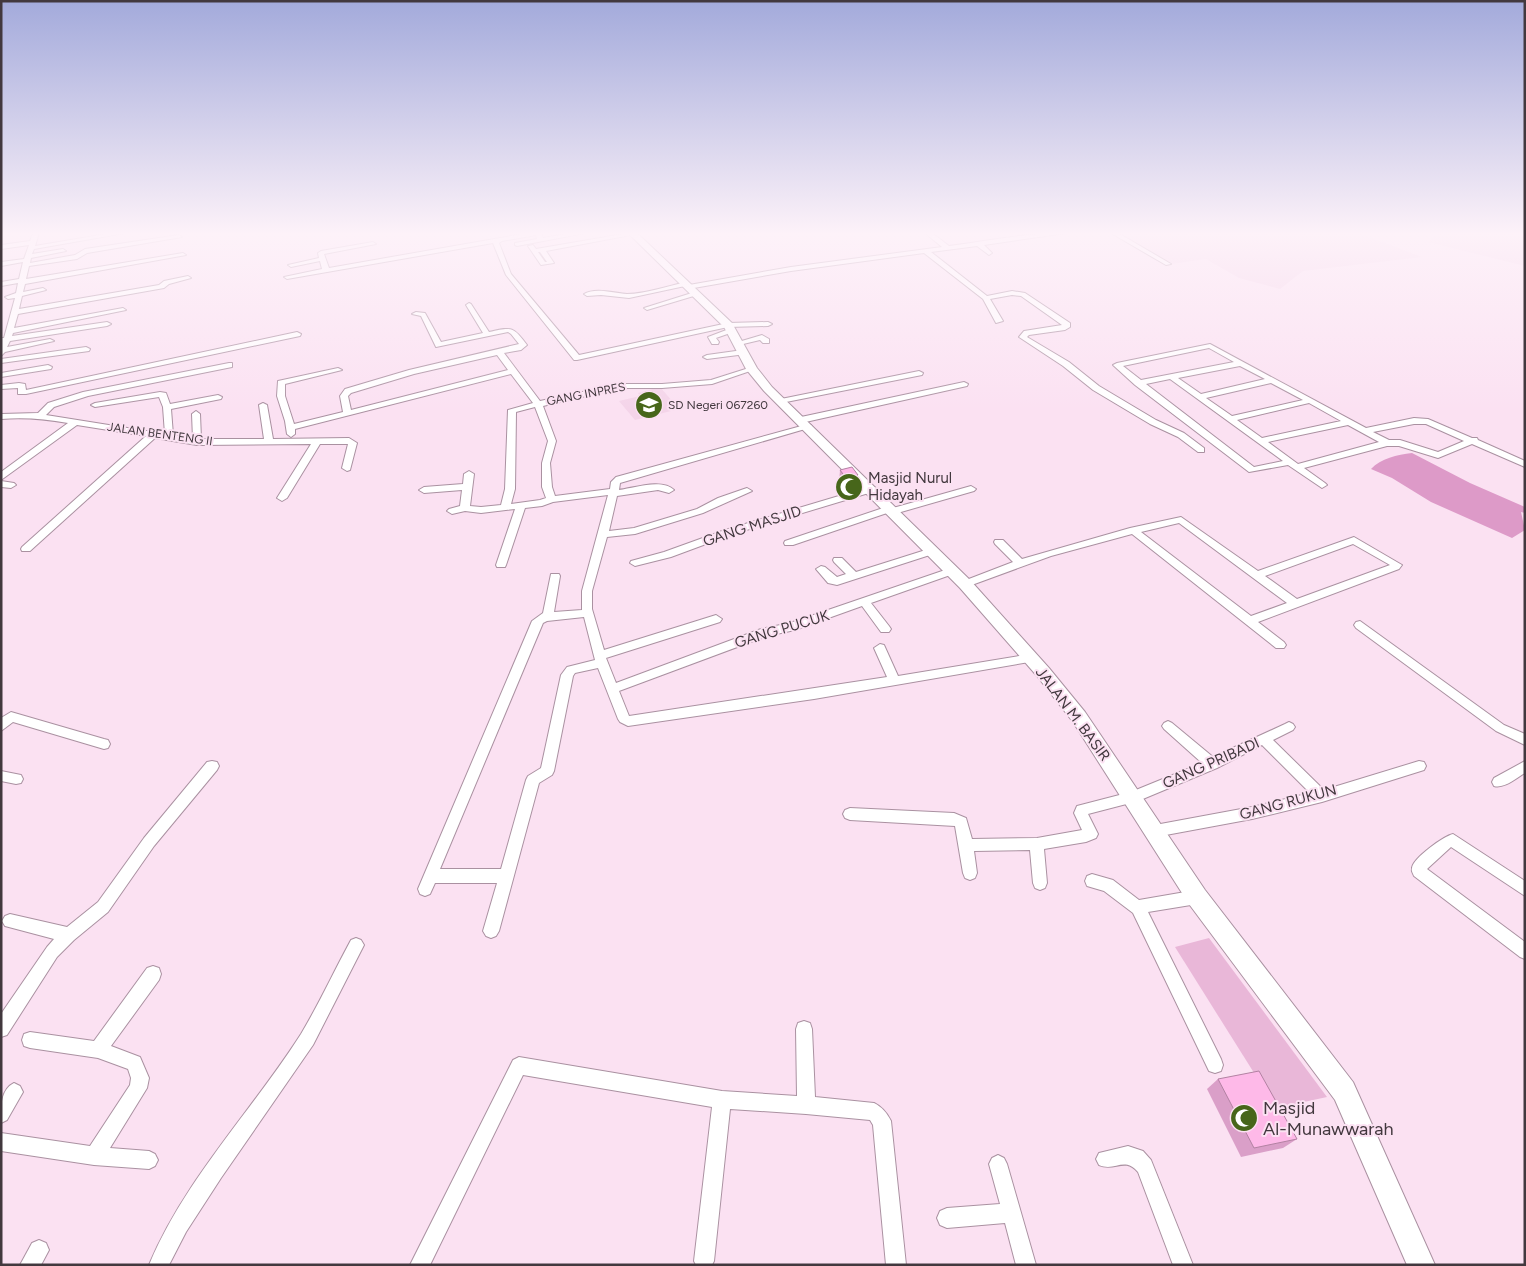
<svg xmlns="http://www.w3.org/2000/svg" width="1526" height="1266" viewBox="0 0 1526 1266" font-family="Figtree,sans-serif">
	<style>
		.built { fill: #f4d4e9 }
		.green { fill: #e9b7d8 }
		.water { fill: #dd9ac8 }
		.lines { fill: none; stroke-linecap: round; stroke-linejoin: round }
		.minor-casing { stroke: #aa91a1; stroke-width: 2 }
		.secondary-casing { stroke: #aa91a1; stroke-width: 2 }
		.minor { fill: #fff; fill-rule: evenodd }
		.secondary { fill: #fff; fill-rule: evenodd }
		.wall { fill: #da9fc8 }
		.shaded-wall { fill: #b282a2 }
		.building { fill: #feb9e8; stroke: #b282a2 }
		.labels { text-anchor: middle; dominant-baseline: central; stroke-width: 4; stroke-linejoin: round; paint-order: stroke }
		.far-street-label { font-size: 12px; fill: #42383e; stroke: #fbe1f2 }
		.far-poi-label { font-size: 12px; fill: #42383e; stroke: #fbe1f2; text-anchor: start }
		.poi-label { font-size: 15px; fill: #42383e; stroke: #fbe1f2; text-anchor: start }
		.street-label { font-size: 15px; fill: #42383e; stroke: #fbe1f2 }
		.near-poi-label { font-size: 18px; fill: #42383e; stroke: #fbe1f2; text-anchor: start }
	</style>
	<rect width="100%" height="100%" fill="#fbe1f2"/>
	<g class="built">
		<polygon points="1116,233 1358,233 1422,257 1303,271 1280,289 1239,278 1206,259 1171,264"/>
		<polygon points="1439,233 1525,233 1525,266 1428,242"/>
		<polygon points="660,387 679,409 635,420 619,401 640,396 638,393"/>
	</g>
	<polygon class="green" points="1209,938 1327,1097 1276,1108 1175,947"/>
	<path class="water" d="M1412,453L1470,483L1525,507V513L1521,512L1525,530L1512,538L1431,502L1392,478L1371,469C1381,458 1397,455 1412,453Z"/>
	<g class="lines">
		<g class="minor-casing">
			<g id="minor">
				<polygon points="33,233 39,233 35,246 112,233 125,233 34,249 32,254 63,249 66,251 31,258 30,263 75,255 85,249 179,235 182,237 87,253 77,259 29,266 26,279 183,253 186,255 25,284 23,292 43,288 46,290 22,296 19,309 159,285 164,281 188,276 191,278 169,284 164,288 18,314 14,328 123,308 126,310 13,333 12,336 107,322 111,324 107,326 10,341 7,347 50,339 54,341 5,352 1,356 1,338 4,338 15,298 8,299 5,297 16,293 18,283 1,286 1,282 19,279 23,262 1,266 1,262 24,259 29,245 1,249 1,245 30,241"/>
				<polygon points="528,233 541,233 543,238 572,233 585,233 517,246 515,245 515,243 537,239 536,235 502,241 499,243 511,274 579,355 728,323 768,322 772,324 768,326 728,327 577,360 574,360 506,275 493,243 287,279 284,277 322,269 320,261 291,267 288,265 319,258 318,253 321,251 373,242 376,244 324,254 329,268"/>
				<path d="M629,233L636,234L546,251L554,263L541,265L528,246L533,245L536,249ZM538,252H540L547,262H545Z"/>
				<path d="M925,233H932L949,246C987,241 1026,233 1066,233L984,245L992,253L989,255L977,246L931,252L987,296L1012,291L1025,293L1070,323V327L1065,330L1029,335L1027,337L1069,362L1099,386L1156,420L1184,433L1204,448V452H1198L1178,437L1150,424L1093,390L1063,366L1019,337L1024,331L1062,325L1021,296L1012,295L990,299L1003,321L996,323L983,299L924,253L791,271L688,289L685,286L629,298L601,295L587,296L584,294C595,287 614,293 627,294C644,294 669,286 686,282L689,285L791,267L942,247Z"/>
				<polygon points="1111,233 1118,233 1171,264 1166,265"/>
				<polygon points="695,292 698,294 697,295 647,310 644,308"/>
				<path d="M469,303L471,304L489,332C512,327 513,326 527,345L521,350L504,353L540,401L620,384H662L711,380L752,367L756,369L712,384L662,388H620L543,406L556,441L550,463L552,487L555,496L610,489L611,482L616,477L805,425H811L812,427L620,483L619,490C634,488 662,478 674,490L669,493L658,490L617,496L609,531L634,528L697,509L718,498L744,489L747,488L752,491L703,513L635,534L607,537L592,591V609L604,650L716,615L722,619L720,622L606,658L616,683L761,629L790,623L948,569H956L957,571L956,573L871,603L889,626L891,629L889,632H881L862,606L795,630L767,636L619,691L629,716L887,677L874,648L880,644L884,645L898,676L1031,654L1035,655L1037,658L1035,661L814,699L628,726L620,722L618,719L598,668L575,673L573,676L554,771L552,775L539,783L499,931L496,936L491,938L486,936L483,931L497,883H435L430,894L425,896L420,894L418,889L532,621L543,613L551,574H559L560,576L554,612L582,610V591L608,495L553,502L542,506L525,508L506,565L505,567H497L496,565L515,509L481,513L465,511L452,514L447,511L449,509L460,506L462,490L424,493L419,490L424,487L463,484L464,474L469,471L474,474L470,506L481,507L501,505L505,489L508,410L533,403L511,374L295,429V434L291,437L287,434L285,421L277,396L278,381L338,368L342,370L285,384V396L294,424L343,412L340,396L345,389L409,370L519,344L511,334L508,332L436,347L421,316L412,314L416,312L425,313L441,342L483,333L466,305ZM497,355L508,370L351,410L348,396L351,393L414,374ZM535,407L548,441L542,463V487L546,498L540,500L511,504L515,489L516,412ZM584,617L595,660L567,667L561,675L541,768L528,776L526,780L501,869H440L543,623L547,621Z"/>
				<polygon points="729,329 736,331 716,338 719,342 718,344 712,344 708,337"/>
				<polygon points="297,332 301,334 300,336 26,394 18,394 18,388 1,389 1,385 19,383 25,384 26,390"/>
				<polygon points="762,335 769,339 769,343 763,343 760,340 739,345 735,343"/>
				<path d="M1210,344L1366,428L1414,418L1428,419L1472,438H1477L1478,440L1525,461V467L1472,444L1438,458L1399,446H1387L1304,468L1325,483L1327,485L1322,488L1288,465L1249,472L1135,385L1113,365L1117,363ZM1209,348L1234,362L1141,380L1123,366ZM1240,366L1265,379L1201,394L1178,378ZM1170,379L1283,461L1254,467L1146,384ZM1271,383L1303,400L1232,416L1206,398ZM1309,403L1341,421L1262,438L1237,420ZM1414,424H1426L1464,441L1438,452L1400,440H1389L1373,432ZM1348,425L1379,442L1298,464L1268,442Z"/>
				<polygon points="86,347 90,349 89,351 1,363 1,359"/>
				<polygon points="743,350 747,352 746,354 707,359 703,357 707,355"/>
				<path d="M229,363H232V367L88,396L54,407L46,415L165,434L163,407L159,397L95,407L91,405L95,403L160,392L166,393L170,404L218,395L222,397L221,399L171,409L173,435L193,439L192,414L196,411L200,414L201,439H264L259,405L263,403L267,405L273,439L349,438L357,443L350,470L347,471L342,468L348,444H320L287,498L282,501L277,498L311,444L197,445L155,438L30,551H22L21,549L22,547L146,436L77,425L1,480V472L68,423C45,419 25,417 1,419V414L38,413L48,403L83,392Z"/>
				<polygon points="48,365 52,367 51,369 1,377 1,373"/>
				<polygon points="919,371 923,373 922,375 781,403 777,401 781,399"/>
				<polygon points="964,382 968,384 967,386 801,423 797,420 801,417"/>
				<polygon points="1,481 14,483 16,485 11,488 1,487"/>
				<polygon points="971,486 976,489 974,491 894,514 887,513 793,545 785,545 784,543 785,541 886,507 889,506 893,508"/>
				<polygon points="869,487 872,488 872,492 733,534 671,557 635,566 630,563 631,561 664,552 725,530"/>
				<path d="M1181,517L1258,571L1354,537L1402,565L1399,569L1258,622L1284,642L1286,645L1284,648H1276L1132,534L1051,556L969,586L965,588L960,584L961,582L1013,562L995,544L994,542L995,540H1003L1022,559L1130,528ZM1179,523L1287,603L1251,616L1141,532ZM1353,544L1390,565L1297,599L1265,576Z"/>
				<polygon points="932,548 936,549 937,551 936,553 837,585 828,583 816,569 821,566 825,567 837,577 846,574 834,562 833,560 834,558 842,558 856,572"/>
				<polygon points="1360,621 1504,725 1525,734 1525,745 1496,731 1356,628 1354,625 1356,622"/>
				<polygon points="11,712 104,739 108,740 110,744 108,748 104,749 13,722 1,731 1,718"/>
				<polygon points="1168,721 1172,723 1213,757 1285,724 1289,722 1293,724 1295,727 1293,730 1273,740 1324,790 1419,761 1424,762 1426,766 1424,770 1322,802 1252,819 1155,837 1150,835 1148,831 1150,827 1155,825 1252,807 1310,793 1262,745 1217,768 1138,801 1088,814 1098,834 1096,838 1086,842 1044,849 1047,883 1045,888 1040,890 1035,888 1033,883 1030,850 974,851 977,873 975,878 970,880 965,878 963,873 955,826 850,820 845,818 843,814 845,810 850,808 954,813 966,818 972,839 1037,838 1082,830 1074,813 1077,806 1131,792 1202,763 1164,729 1162,726 1164,723"/>
				<polygon points="212,761 217,762 219,766 217,770 154,846 108,912 74,940 57,957 7,1035 1,1037 1,1014 47,947 54,939 5,926 2,921 5,916 10,914 67,927 98,902 144,838 207,762"/>
				<path d="M1525,761V773C1516,778 1504,789 1494,786L1492,782L1494,778Z"/>
				<polygon points="1,771 21,775 23,779 21,783 16,784 1,781"/>
				<path d="M1453,834L1525,881V896L1451,847L1427,869L1525,942V959L1520,957L1414,876C1413,873 1411,871 1412,868C1413,858 1444,836 1453,834Z"/>
				<polygon points="1092,874 1113,880 1139,900 1197,890 1202,892 1204,897 1202,902 1197,904 1148,912 1221,1059 1223,1065 1221,1071 1215,1073 1209,1071 1133,913 1104,891 1087,886 1085,881 1087,876"/>
				<path d="M356,938L361,940L364,945L313,1045L221,1178L186,1232L169,1265H149C185,1179 252,1111 301,1034C319,1004 334,971 351,940Z"/>
				<polygon points="153,966 159,968 161,974 159,980 111,1046 140,1057 149,1078 147,1088 110,1148 149,1151 155,1154 158,1160 155,1166 149,1169 94,1165 1,1151 1,1133 90,1146 130,1085 131,1078 128,1069 98,1058 30,1048 24,1046 22,1040 24,1034 30,1032 94,1041 147,968"/>
				<path d="M804,1021L810,1023L812,1029L815,1097L874,1103C882,1107 887,1113 891,1121L906,1265H886L873,1125L870,1120L806,1114L730,1109L714,1261L712,1265H696L694,1261L712,1107L523,1075L430,1265H410L513,1060L519,1057L722,1091L797,1096L796,1029L798,1023Z"/>
				<path d="M14,1083L20,1086L23,1092L7,1120L1,1123C1,1108 0,1090 14,1083Z"/>
				<path d="M1128,1146L1143,1151L1151,1160L1193,1265H1173L1138,1172C1124,1156 1115,1172 1099,1165L1096,1159L1099,1153Z"/>
				<polygon points="998,1155 1004,1158 1007,1164 1036,1265 1016,1265 1005,1223 947,1228 940,1225 937,1218 940,1211 947,1208 1000,1204 989,1164 992,1158"/>
				<polygon points="39,1240 46,1243 49,1250 41,1265 20,1265 32,1243"/>
			</g>
		</g>
		<g class="secondary-casing">
			<polygon id="secondary" points="628,233 637,233 732,323 757,368 772,387 970,580 1049,668 1085,712 1205,890 1353,1082 1435,1265 1407,1265 1335,1100 1189,904 1073,722 1037,676 960,588 764,391 746,369 724,327"/>
		</g>
		<use href="#minor" class="minor"/>
		<use href="#secondary" class="secondary"/>
	</g>
	<g class="wall">
		<polygon points="840,470 858,475 857,489 845,492 839,484"/>
		<polygon points="1218,1079 1297,1139 1283,1148 1241,1157 1207,1089"/>
	</g>
	<polygon class="shaded-wall" points="858,475 857,489 845,492 846,478"/>
	<g class="building">
		<polygon points="852,467 858,475 846,478 840,470"/>
		<polygon points="1259,1071 1297,1139 1254,1148 1218,1079"/>
	</g>
	<linearGradient id="sky" x2="0" y2="1"><stop stop-color="#a3aadb"/><stop offset="0.57" stop-color="#fdf2f9"/><stop offset="1" stop-color="#fdf2f9" stop-opacity="0"/></linearGradient>
	<rect width="1526" height="410" fill="url(#sky)"/>
	<defs>
		<g id="school-disc" transform="scale(1.4375)"><circle r="9.5" fill="#47661a" stroke="#fbe1f2"/><path d="M0-5L7-2L0 1L-7-2ZM-4 1L0 2.5L4 1V4Q0 6-4 4Z" fill="#fff"/></g>
		<g id="mosque-disc" transform="scale(1.4375)"><circle r="9.5" fill="#47661a" stroke="#fbe1f2"/><path d="M3.5-4.9A6 6 0 1 0 3.5 4.9A5 5 0 1 1 3.5-4.9Z" fill="#fff"/></g>
	</defs>
	<g fill-rule="evenodd">
		<use href="#school-disc" x="649" y="405"/>
		<use href="#mosque-disc" x="849" y="487"/>
		<use href="#mosque-disc" x="1244" y="1118"/>
	</g>
	<g class="labels">
		<g class="far-street-label">
			<text transform="translate(586 394) rotate(-11)">GANG INPRES</text>
			<text transform="translate(160 434) rotate(8)">JALAN BENTENG II</text>
		</g>
		<g class="far-poi-label">
			<text x="668" y="405">SD Negeri 067260</text>
		</g>
		<g class="poi-label">
			<text x="868" y="478">Masjid Nurul<tspan x="868" dy="17">Hidayah</tspan></text>
		</g>
		<g class="street-label">
			<text transform="translate(752 526) rotate(-18)">GANG MASJID</text>
			<text transform="translate(782 629) rotate(-17)">GANG PUCUK</text>
			<text transform="translate(1073 714) rotate(53)">JALAN M. BASIR</text>
			<text transform="translate(1211 763) rotate(-24)">GANG PRIBADI</text>
			<text transform="translate(1288 802) rotate(-15)">GANG RUKUN</text>
		</g>
		<g class="near-poi-label">
			<text x="1263" y="1108">Masjid<tspan x="1263" dy="21">Al-Munawwarah</tspan></text>
		</g>
	</g>
	<rect width="1526" height="1266" fill="none" stroke="#42383e" stroke-width="5"/>
</svg>
